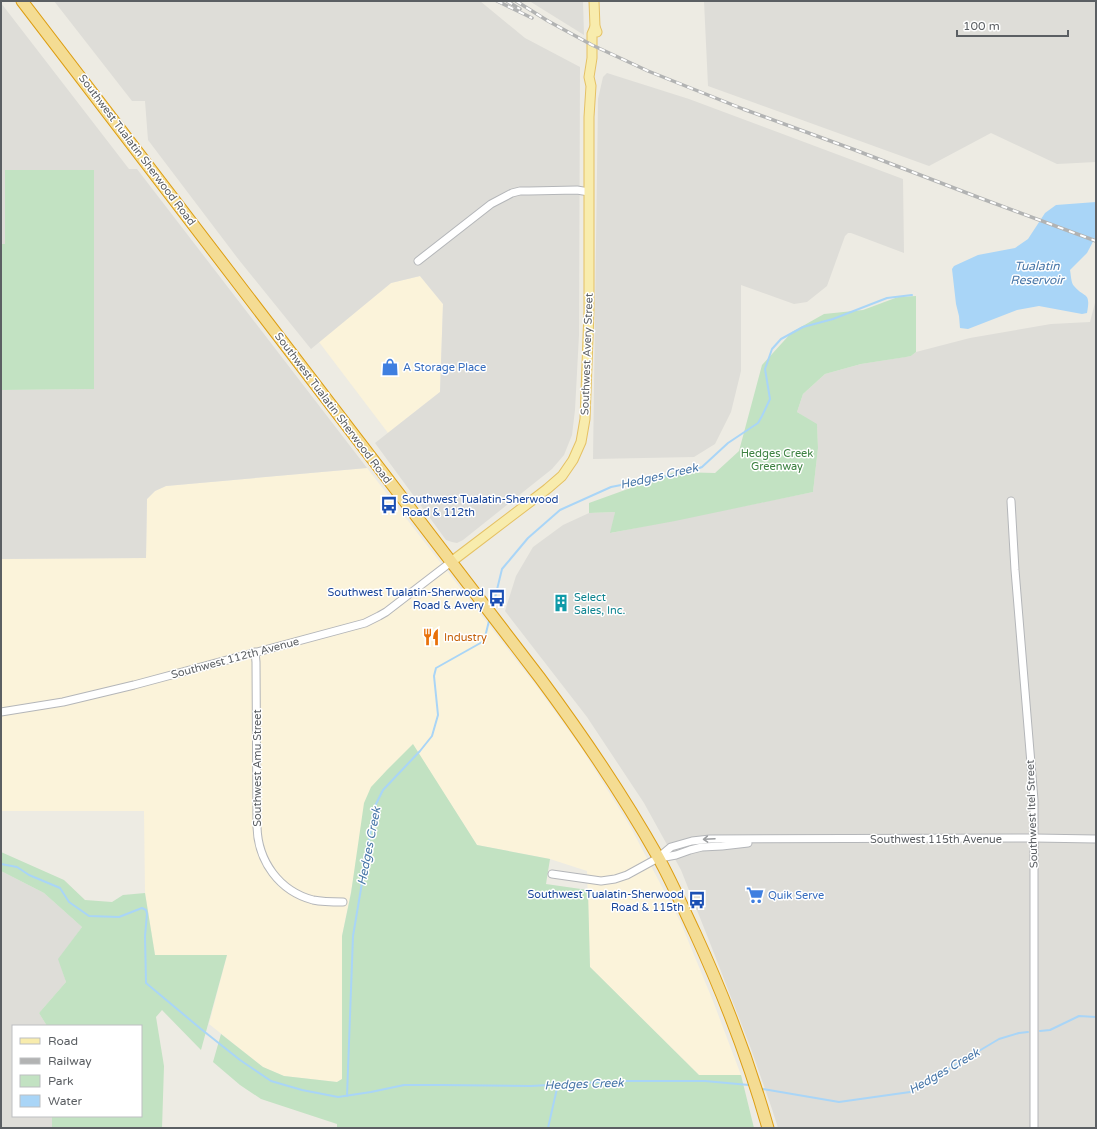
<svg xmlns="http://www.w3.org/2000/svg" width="1097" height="1129" viewBox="0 0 1097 1129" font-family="'Varela Round',sans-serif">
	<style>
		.commercial { fill: #fbf3da }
		.industrial { fill: #deddd8 }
		.green { fill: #c2e2c2 }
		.water { fill: #a9d5f7 }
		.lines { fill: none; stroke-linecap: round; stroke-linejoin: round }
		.stream { stroke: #a9d5f7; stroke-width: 2 }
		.minor-casing { stroke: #b4b6b9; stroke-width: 9 }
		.major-casing { stroke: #e5c164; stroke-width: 11 }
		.highway-casing { stroke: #dd9e13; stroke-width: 13 }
		.minor { stroke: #fff; stroke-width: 7 }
		.major { stroke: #f8ecad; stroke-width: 9 }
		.highway { stroke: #f4dc93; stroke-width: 11 }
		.rail-casing { stroke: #b2b3b3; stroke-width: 3.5 }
		.rail { stroke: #fff; stroke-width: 2; stroke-dasharray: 6; stroke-linecap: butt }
		.oneway { stroke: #9d9fa1 }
		.labels { text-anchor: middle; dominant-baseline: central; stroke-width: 3; stroke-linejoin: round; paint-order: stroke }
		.street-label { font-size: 11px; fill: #5b5f63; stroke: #fff }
		.shop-label { font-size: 11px; fill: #366cbe; stroke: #fff; text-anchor: start }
		.park-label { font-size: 11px; fill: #3c8140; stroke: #fff }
		.transit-label { font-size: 11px; fill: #164399; stroke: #fff; text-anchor: end }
		.culture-label { font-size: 11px; fill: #0d838f; stroke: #fff; text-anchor: start }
		.food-label { font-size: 11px; fill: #c56008; stroke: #fff; text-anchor: start }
		.water-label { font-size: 12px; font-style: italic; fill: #4776a8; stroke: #fff }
	</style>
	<rect width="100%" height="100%" fill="#edebe3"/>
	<g class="commercial">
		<polygon points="420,276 443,304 440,392 388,433 319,342 391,283"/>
		<polygon points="367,468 538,688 582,749 630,826 680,921 713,1001 741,1075 699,1075 590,967 587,871 550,859 477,845 413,745 387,770 372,787 342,936 342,1079 337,1082 284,1076 263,1067 209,1024 227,955 155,955 145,893 144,811 1,811 1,559 146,558 147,499 155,491 166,486"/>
	</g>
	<g class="industrial">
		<polygon points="54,1 480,1 525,38 580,67 579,335 575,410 572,435 564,455 552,469 463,540 457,543 452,542 446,540 375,443 440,392 443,304 420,276 391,283 311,349 239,260 148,140 145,101 132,101"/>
		<polygon points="530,1 583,1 584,35 531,2"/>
		<polygon points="704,1 1096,1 1096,162 1057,164 991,133 929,166 708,86"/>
		<polygon points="1,3 129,169 137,169 367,468 166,486 155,491 147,499 146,558 1,559 1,390 93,389 5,244 1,244"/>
		<polygon points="607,73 689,99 903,179 904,253 851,233 848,233 845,236 827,286 807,302 794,304 741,285 741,371 731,412 715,444 694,457 593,459 598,99 603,77"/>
		<polygon points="1096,299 1096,1128 778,1128 772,1109 751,1049 710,943 681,870 644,803 587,717 505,611 516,576 533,547 563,525 589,513 615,512 611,533 813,492 818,448 817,425 797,412 803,394 825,374 861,364 911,356 916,352 970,338 1051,324 1090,322"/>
		<polygon points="1,871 44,893 82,927 59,959 66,982 39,1013 47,1026 13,1026 13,1116 52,1116 52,1128 1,1128"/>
	</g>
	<g class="green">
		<polygon points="5,170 94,170 94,389 1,390 1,244 5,244"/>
		<polygon points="916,296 916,352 911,356 906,357 861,364 825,374 803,394 797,412 817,424 818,448 813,492 675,521 610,533 615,512 589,513 589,503 675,472 715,473 739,451 762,365 792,332 824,314 863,310 898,297"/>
		<polygon points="413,744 477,845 550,859 546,884 588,890 590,967 699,1075 741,1075 754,1128 337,1128 337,1124 261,1099 240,1085 213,1062 221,1034 263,1067 284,1076 337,1082 342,1079 342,936 351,893 364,803 371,787 387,770"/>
		<polygon points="1,852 64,880 85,900 112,902 123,895 145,893 155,955 227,955 201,1050 162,1010 156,1017 164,1066 162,1128 52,1128 52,1116 141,1116 141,1026 47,1026 39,1013 66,982 58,959 82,927 44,893 1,871"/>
	</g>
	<path class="water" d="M1096,202V236L1087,253L1070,270C1071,275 1071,283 1074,286C1085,299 1091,291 1087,313L1082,314L1039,306L1017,310L968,329L960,328L959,316L956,304L952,269L954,266L978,255L1015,248L1028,239L1045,213L1056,205Z"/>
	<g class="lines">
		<g class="stream">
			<polyline points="493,606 502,569 528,538 560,510 611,487 692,471 702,467 728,443 758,423 762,416 770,399 765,369 772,349 781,339 803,327 833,319 887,298 912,295"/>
			<polyline points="1,864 17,867 29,875 60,888 69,902 89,916 119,917 142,908 146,910 147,914 145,936 146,983 201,1029 240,1060 271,1081 302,1090 338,1097 371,1092 404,1085 441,1085 531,1086 620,1081 705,1081 749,1085"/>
			<polyline points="1040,1031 1050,1030 1079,1016 1096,1017"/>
			<polyline points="763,1089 839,1102 910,1092 999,1039 1019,1033 1028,1032"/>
			<polyline points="347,1096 353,936 375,806 383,790 420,751 432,736 438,715 434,676 436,668 484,641 489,621"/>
			<polyline points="548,1128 558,1084"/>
		</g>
		<g class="minor-casing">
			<g id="minor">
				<polyline points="418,261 491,204 512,193 520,191 529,191 577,190 589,192"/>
				<polyline points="1011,501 1015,570 1034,800 1034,1128"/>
				<path d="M255,652L256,662L257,827C258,861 279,891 313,900C323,902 333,902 343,902"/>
				<polyline points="1,712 63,702 134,685 365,623 379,616 386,612 451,562"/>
				<polyline points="660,858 676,855 690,850 702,847 722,846 748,843"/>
				<polyline points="552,874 601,881 615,879 627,875 658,858 671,847 692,841 710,839 1034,838 1096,839"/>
			</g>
		</g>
		<g class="major-casing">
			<g id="major">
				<polyline points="594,1 595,27 597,32"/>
				<polyline points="451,562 547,489 562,476 573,460 581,442 585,419 589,311 589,117 591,86 589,77 592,58 592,34 595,27"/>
			</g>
		</g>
		<g class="highway-casing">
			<path id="highway" d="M22,1L540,678C583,736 623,795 658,857C672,882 683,908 695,933C724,996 749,1061 768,1128"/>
		</g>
		<use href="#minor" class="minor"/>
		<use href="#major" class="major"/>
		<use href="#highway" class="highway"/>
		<g class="rail-casing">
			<g id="rail">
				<polyline points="497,1 532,18"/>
				<polyline points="507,1 520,9"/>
				<polyline points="516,1 548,21 592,45 648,71 743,109 855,150 980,198 1096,241"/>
			</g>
		</g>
		<use href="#rail" class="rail"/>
	</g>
	<defs><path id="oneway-shaft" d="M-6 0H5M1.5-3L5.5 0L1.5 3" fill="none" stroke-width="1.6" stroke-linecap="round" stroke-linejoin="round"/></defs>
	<use class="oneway" href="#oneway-shaft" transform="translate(709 839) rotate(177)"/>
	<defs>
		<g id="shop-bare" transform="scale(1.38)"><path d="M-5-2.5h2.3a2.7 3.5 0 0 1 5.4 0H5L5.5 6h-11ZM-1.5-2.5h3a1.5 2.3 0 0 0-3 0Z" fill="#3f7fe0" stroke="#fff" stroke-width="2.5" paint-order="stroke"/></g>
		<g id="bus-bare" transform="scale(1.38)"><path d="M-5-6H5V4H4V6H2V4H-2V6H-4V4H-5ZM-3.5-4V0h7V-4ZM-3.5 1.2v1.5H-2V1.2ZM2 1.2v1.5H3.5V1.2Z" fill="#1a4fb4" stroke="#fff" stroke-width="2.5" paint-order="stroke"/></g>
		<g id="building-bare" transform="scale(1.38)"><path d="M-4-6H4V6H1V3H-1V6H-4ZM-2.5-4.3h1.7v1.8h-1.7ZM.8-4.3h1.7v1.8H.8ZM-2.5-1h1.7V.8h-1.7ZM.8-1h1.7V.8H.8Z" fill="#0f9aa8" stroke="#fff" stroke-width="2.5" paint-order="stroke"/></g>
		<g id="restaurant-bare" transform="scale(1.38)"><path d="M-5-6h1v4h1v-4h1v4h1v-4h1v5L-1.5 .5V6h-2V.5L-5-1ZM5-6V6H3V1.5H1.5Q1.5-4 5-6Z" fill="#e8710a" stroke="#fff" stroke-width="2.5" paint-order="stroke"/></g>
		<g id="supermarket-bare" transform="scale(1.38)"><path d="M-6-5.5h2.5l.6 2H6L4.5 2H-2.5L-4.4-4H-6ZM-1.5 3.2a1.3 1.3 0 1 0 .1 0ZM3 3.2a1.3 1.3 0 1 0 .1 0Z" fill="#3f7fe0" stroke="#fff" stroke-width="2.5" paint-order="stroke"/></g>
	</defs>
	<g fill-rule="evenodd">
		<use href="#shop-bare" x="390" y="367"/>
		<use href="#bus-bare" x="389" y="505"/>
		<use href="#bus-bare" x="497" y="598"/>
		<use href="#building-bare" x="561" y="603"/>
		<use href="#restaurant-bare" x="431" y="637"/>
		<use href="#supermarket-bare" x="755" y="895"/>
		<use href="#bus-bare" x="697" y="900"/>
	</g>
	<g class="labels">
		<g class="street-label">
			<text transform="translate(137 150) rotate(53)">Southwest Tualatin Sherwood Road</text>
			<text transform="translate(587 354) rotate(-88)">Southwest Avery Street</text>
			<text transform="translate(333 408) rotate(53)">Southwest Tualatin Sherwood Road</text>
			<text transform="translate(235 658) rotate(-15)">Southwest 112th Avenue</text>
			<text transform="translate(257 768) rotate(-90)">Southwest Amu Street</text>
			<text transform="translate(1032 814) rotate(-92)">Southwest Itel Street</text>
			<text x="936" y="839">Southwest 115th Avenue</text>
		</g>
		<g class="shop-label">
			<text x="403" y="367">A Storage Place</text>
			<text x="768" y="895">Quik Serve</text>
		</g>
		<g class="park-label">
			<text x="777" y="453">Hedges Creek<tspan x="777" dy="13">Greenway</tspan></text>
		</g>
		<g class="transit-label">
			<text x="402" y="499" text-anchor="start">Southwest Tualatin-Sherwood<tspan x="402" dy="13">Road &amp; 112th</tspan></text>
			<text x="484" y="592">Southwest Tualatin-Sherwood<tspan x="484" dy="13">Road &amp; Avery</tspan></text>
			<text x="684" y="894">Southwest Tualatin-Sherwood<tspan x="684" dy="13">Road &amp; 115th</tspan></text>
		</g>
		<g class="culture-label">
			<text x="574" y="597">Select<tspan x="574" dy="13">Sales, Inc.</tspan></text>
		</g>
		<g class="food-label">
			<text x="444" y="637">Industry</text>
		</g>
		<g class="water-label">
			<text x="1037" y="266">Tualatin<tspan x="1037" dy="14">Reservoir</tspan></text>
			<text transform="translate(659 476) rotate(-13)">Hedges Creek</text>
			<text transform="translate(369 846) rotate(-79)">Hedges Creek</text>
			<text transform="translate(944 1071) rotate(-30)">Hedges Creek</text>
			<text transform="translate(584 1084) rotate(-2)">Hedges Creek</text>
		</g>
	</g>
	<rect width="1097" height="1129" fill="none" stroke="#5b5f63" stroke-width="4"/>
	<rect x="12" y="1025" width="130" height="92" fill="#ffffff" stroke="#bdbfc1"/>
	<rect x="20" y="1038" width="20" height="6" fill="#f8ecad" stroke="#bdbfc1"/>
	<text x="48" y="1045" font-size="12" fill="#5b5f63">Road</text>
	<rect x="20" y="1058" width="20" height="6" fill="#b2b3b3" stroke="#bdbfc1"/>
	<text x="48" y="1065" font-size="12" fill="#5b5f63">Railway</text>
	<rect x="20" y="1075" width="20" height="12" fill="#c2e2c2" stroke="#bdbfc1"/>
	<text x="48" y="1085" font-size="12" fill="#5b5f63">Park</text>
	<rect x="20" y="1095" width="20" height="12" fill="#a9d5f7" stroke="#bdbfc1"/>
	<text x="48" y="1105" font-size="12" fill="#5b5f63">Water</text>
	<path d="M957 30v6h111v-6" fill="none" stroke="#5b5f63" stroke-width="2"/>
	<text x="963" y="30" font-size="12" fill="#5b5f63" stroke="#ffffff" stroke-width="3" paint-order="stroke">100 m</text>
</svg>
